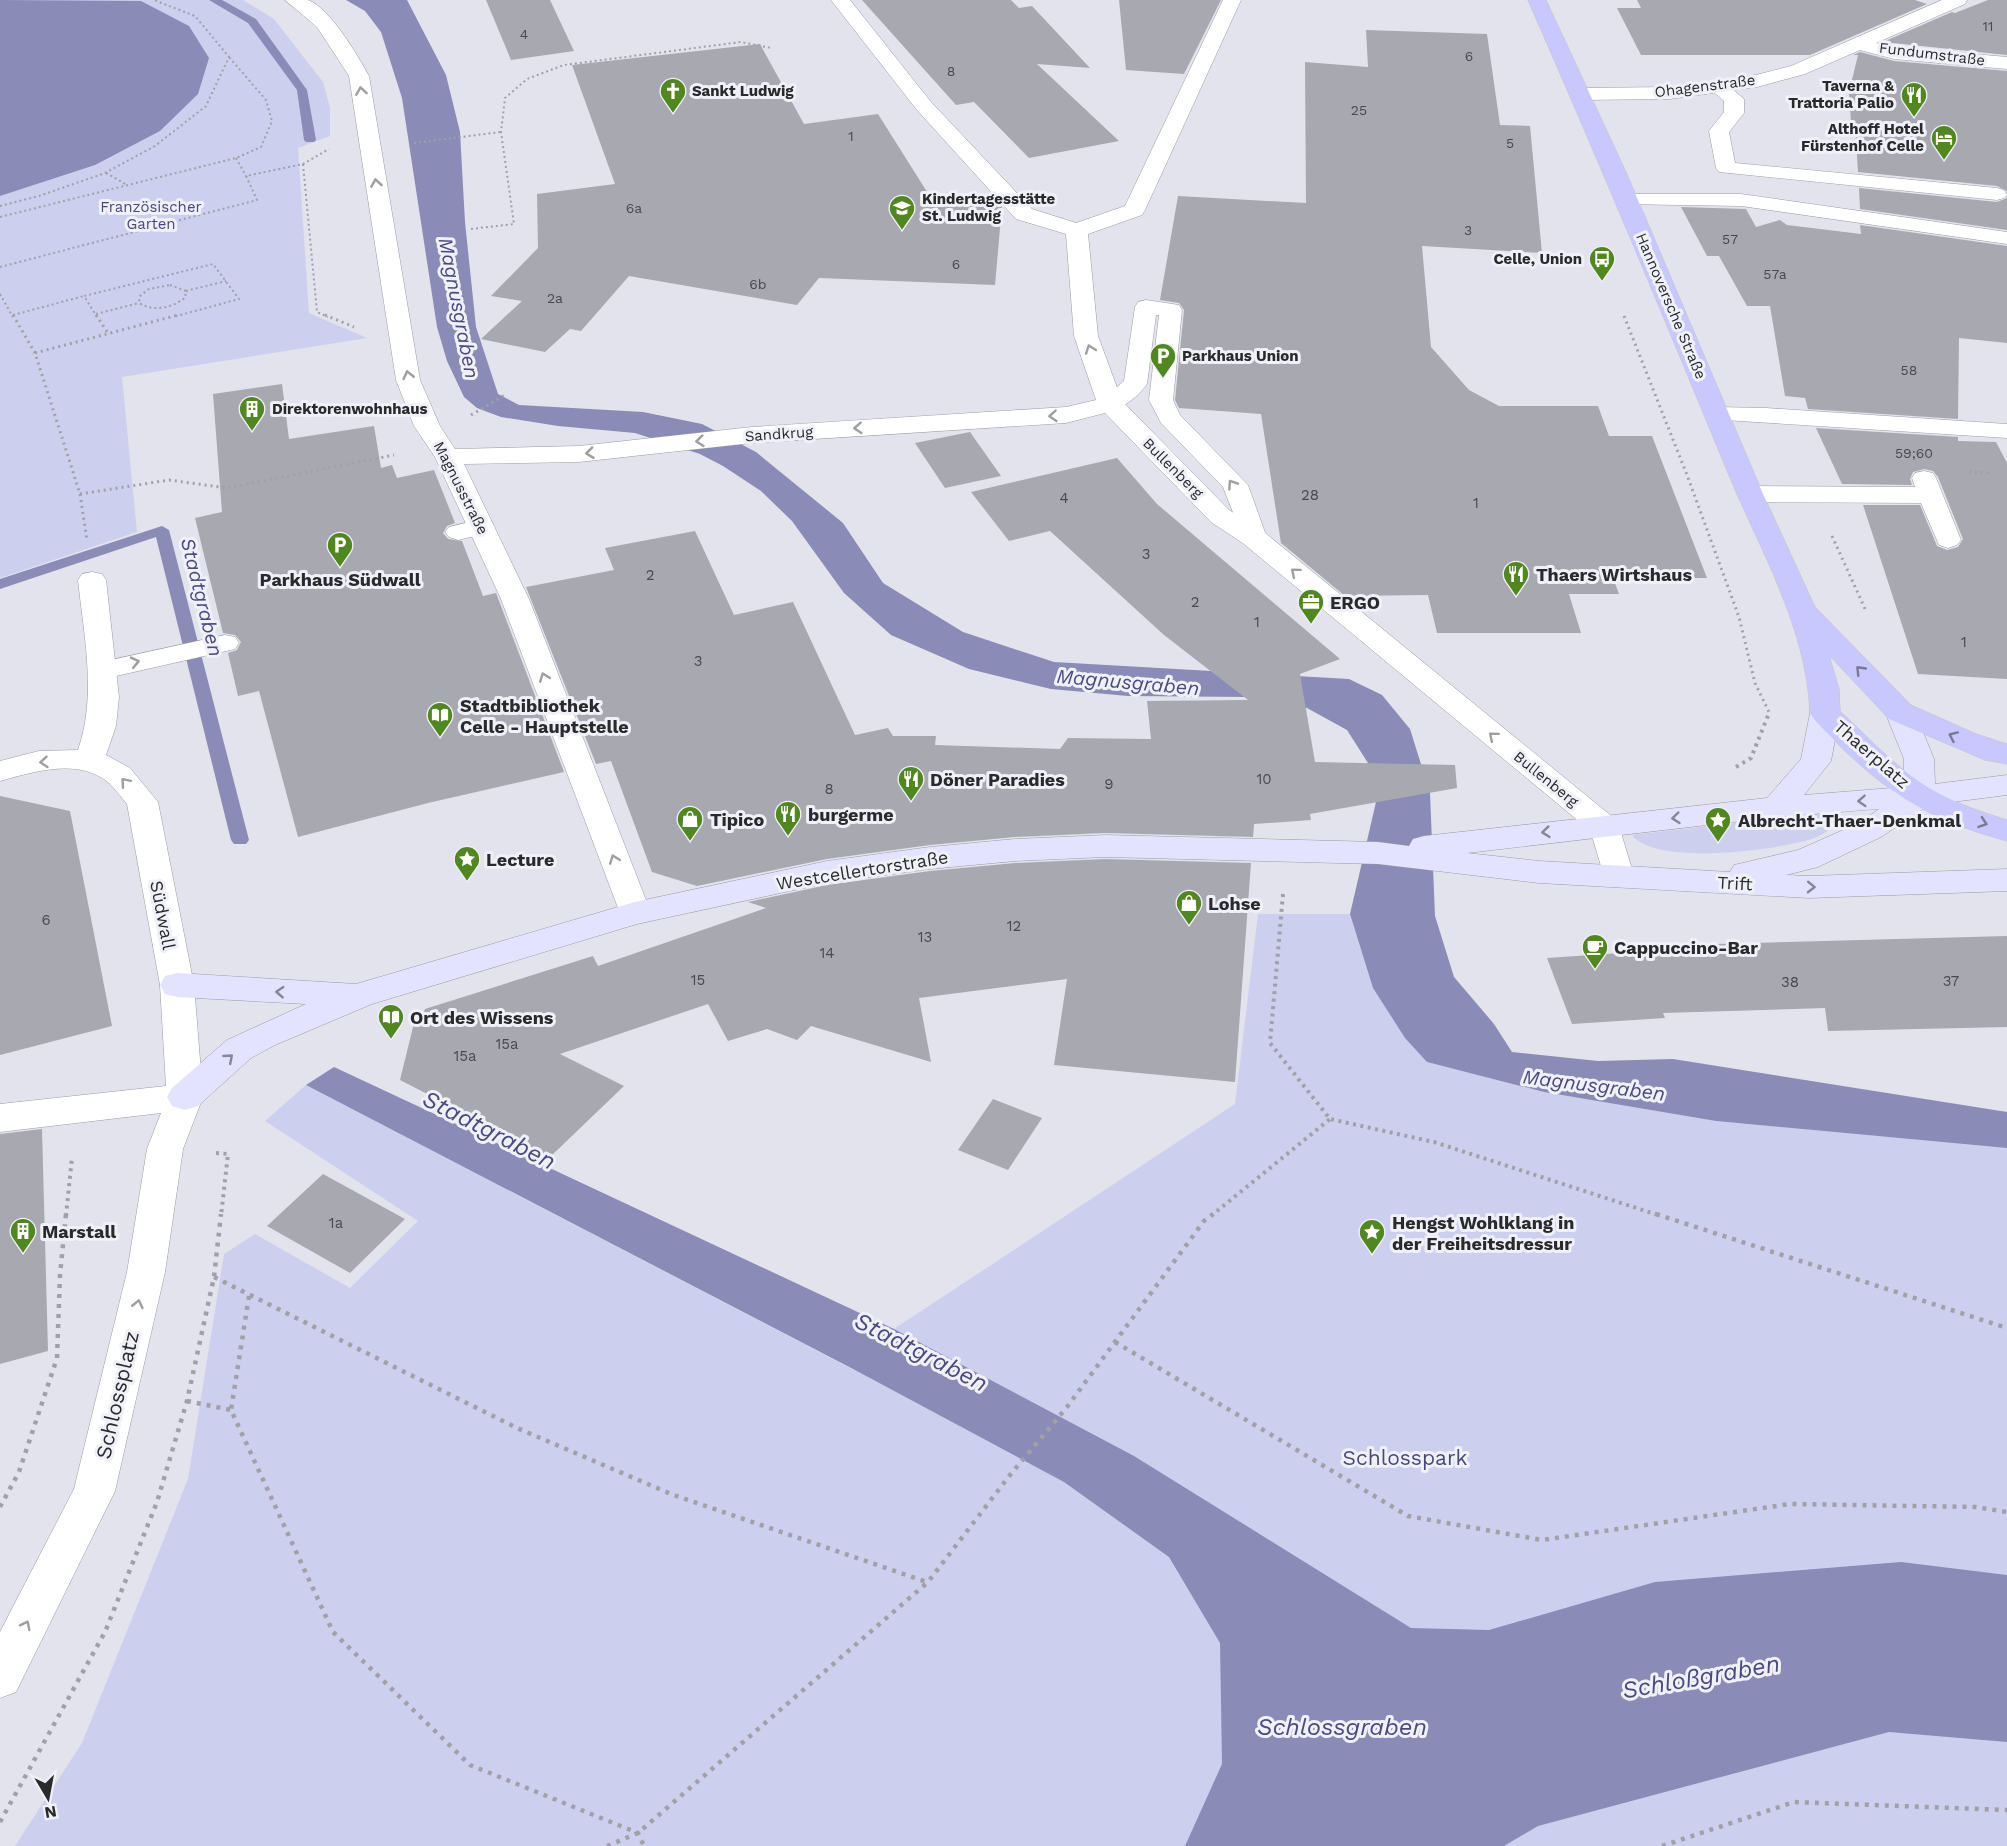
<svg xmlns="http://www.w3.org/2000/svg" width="2007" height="1846" viewBox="0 0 2007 1846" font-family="'Work Sans',sans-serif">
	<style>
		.green { fill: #cdcfef }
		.water { fill: #8a8bb6 }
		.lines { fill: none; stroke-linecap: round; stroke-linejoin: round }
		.stream { fill: #8a8bb6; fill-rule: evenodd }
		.building { fill: #a8a8b1 }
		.lane-casing { stroke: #9a9aa3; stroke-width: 1 }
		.street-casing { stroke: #9a9aa3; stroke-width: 1 }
		.secondary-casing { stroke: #9a9aa3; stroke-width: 1 }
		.primary-casing { stroke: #c3c3c4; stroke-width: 1 }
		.path-far3 { stroke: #a0a1a8; stroke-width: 2; stroke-dasharray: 2 3; stroke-linecap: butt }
		.path-far2 { stroke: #a0a1a8; stroke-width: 3; stroke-dasharray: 2 4; stroke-linecap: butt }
		.path-far1 { stroke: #a0a1a8; stroke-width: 4; stroke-dasharray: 3 4.5; stroke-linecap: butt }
		.path { stroke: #a0a1a8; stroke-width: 4.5; stroke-dasharray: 4 6; stroke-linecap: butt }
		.lane { fill: #fff; fill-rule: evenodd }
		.street { fill: #fff; fill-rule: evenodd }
		.secondary { fill: #e4e3ff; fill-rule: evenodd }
		.primary { fill: #c8c8ff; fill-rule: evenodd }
		.oneway { stroke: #9f9fa0 }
		.oneway2 { stroke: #797996 }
		.oneway3 { stroke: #878696 }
		.labels { text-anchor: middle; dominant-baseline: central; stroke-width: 6; stroke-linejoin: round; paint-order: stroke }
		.far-number-label { font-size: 14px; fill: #4a4a4e }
		.far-street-label { font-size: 15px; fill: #2a2a2d; stroke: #f0f0f9 }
		.far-poi-label { font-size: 15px; font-weight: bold; fill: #2a2a2d; stroke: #f0f0f9; text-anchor: start }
		.far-park-label { font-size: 15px; fill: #494780; stroke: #f0f0f9 }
		.number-label { font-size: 15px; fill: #4a4a4e }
		.poi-label { font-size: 18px; font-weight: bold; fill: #2a2a2d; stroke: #f0f0f9; text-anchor: start }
		.street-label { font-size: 18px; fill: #2a2a2d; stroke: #f0f0f9 }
		.water-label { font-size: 20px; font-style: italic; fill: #4b4982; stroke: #f0f0f9 }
		.near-street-label { font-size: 21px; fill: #2a2a2d; stroke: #f0f0f9 }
		.near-park-label { font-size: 21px; fill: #494780; stroke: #f0f0f9 }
		.near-water-label { font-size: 24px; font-style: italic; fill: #4b4982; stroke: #f0f0f9 }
	</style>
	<rect width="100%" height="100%" fill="#e2e3ec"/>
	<g class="green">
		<polygon points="0,0 243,0 274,19 323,82 330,108 330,136 298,148 309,313 367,338 122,377 137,532 0,578"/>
		<path d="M1843,810C1836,821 1830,832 1817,837C1783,850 1656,867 1632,835Z"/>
		<polygon points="1258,914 1350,914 1373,988 1427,1062 1544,1092 1716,1121 2007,1148 2007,1846 15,1846 82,1743 188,1479 224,1254 255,1234 350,1288 418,1221 265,1121 306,1085 854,1370 894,1329 1235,1104"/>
	</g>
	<g class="water">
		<polygon points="0,0 141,1 189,26 209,58 198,94 160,131 95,165 0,196"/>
		<polygon points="346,0 407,0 446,75 460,132 465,222 476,327 498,394 519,405 643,412 702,424 756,452 843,523 883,583 963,632 1054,662 1349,679 1382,695 1410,729 1430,793 1435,916 1454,977 1494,1024 1512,1052 1598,1061 1673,1059 2007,1112 2007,1148 1716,1121 1544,1092 1427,1062 1405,1038 1373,988 1350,914 1376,802 1368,763 1347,730 1307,708 1249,697 1128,696 1051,689 969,669 891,635 844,593 792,521 761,491 723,466 700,454 635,433 558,426 501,417 477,408 464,397 447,361 437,327 402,98 381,32 365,11"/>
		<polygon points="334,1067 894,1329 1134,1456 1411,1628 1489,1630 1655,1582 1901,1562 2007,1575 2007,1742 1889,1732 1538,1826 1504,1846 1185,1846 1222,1764 1220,1643 1169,1557 1064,1482 855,1370 306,1085"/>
	</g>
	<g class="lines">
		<g class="stream">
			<polygon points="209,0 222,0 256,19 307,90 316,140 314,142 306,142 304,140 297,90 248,23"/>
			<polygon points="162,526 169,530 249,840 246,844 234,844 231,840 156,537 0,589 0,579"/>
		</g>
	</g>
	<g class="building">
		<polygon points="486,0 550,0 574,51 511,60"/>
		<polygon points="862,0 1011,0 1019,8 1032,6 1090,68 1037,64 1119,141 1029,158 974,102 956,105"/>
		<polygon points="1119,0 1221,0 1184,74 1126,70"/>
		<polygon points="1637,0 1915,0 1927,4 1810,55 1641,55 1617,8 1641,8"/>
		<polygon points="1988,0 2007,0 2007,55 1883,42 1952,12 1955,13"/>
		<polygon points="1366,30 1487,34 1500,125 1530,126 1542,253 1422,246 1431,347 1469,390 1499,406 1598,406 1609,436 1652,436 1707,578 1613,578 1619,594 1569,594 1581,633 1437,633 1428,595 1345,596 1281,543 1261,414 1179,408 1175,400 1184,310 1179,303 1160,300 1178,196 1306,203 1305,62 1368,67"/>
		<polygon points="760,44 804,124 878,114 929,195 992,196 1002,206 995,285 819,278 797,305 629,276 581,331 570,329 545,352 481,339 522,301 491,296 538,248 537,194 615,184 572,65"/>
		<polygon points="1860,52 1894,61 2007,71 2007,191 1997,186 1858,172 1855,124 1851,123 1849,92 1858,55 1853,55"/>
		<polygon points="1859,188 1997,202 2007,198 2007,230 1860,209"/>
		<polygon points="1681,207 1746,209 1756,227 1780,220 1787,225 1861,234 1860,225 2007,246 2007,343 1959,338 1958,419 1808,409 1805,398 1785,396 1770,306 1747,306 1719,256 1707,256"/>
		<polygon points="282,384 289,439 374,426 381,468 392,465 397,478 434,470 455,523 447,526 443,533 448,539 462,541 483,596 496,593 564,772 428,803 298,837 259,691 238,696 228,653 237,650 241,642 235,635 223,633 195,518 222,512 213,394"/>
		<polygon points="1816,428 1958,437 1958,441 1996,442 2007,463 2007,679 1918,674 1863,505 1920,505 1937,546 1947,550 1958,547 1963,539 1938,477 1933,471 1924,469 1913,472 1910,479 1912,485 1842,484"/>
		<polygon points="970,432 1001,476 945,488 915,443"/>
		<polygon points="1117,458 1157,504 1340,659 1300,674 1315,762 1455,765 1457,788 1310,814 1311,820 1254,824 1253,837 1105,833 1015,837 930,845 827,859 697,886 652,872 611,761 596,764 526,587 614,570 605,548 695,531 734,615 793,602 855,735 888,728 893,736 936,736 935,745 1060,749 1068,738 1151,739 1147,701 1248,700 1164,635 1050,531 1009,541 971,492"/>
		<polygon points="0,796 70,811 112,1026 0,1055"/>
		<polygon points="1105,859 1251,863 1235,1082 1054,1065 1067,979 919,998 931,1062 811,1026 797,1040 767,1029 728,1041 708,1004 560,1054 624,1086 550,1157 400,1080 414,1023 420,1023 425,1009 593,956 598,966 766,908 748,902 827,885 930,871 1015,863"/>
		<polygon points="2007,936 2007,1027 1828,1031 1825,1008 1663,1013 1665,1018 1572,1024 1547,958 1680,949 1678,945"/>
		<polygon points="993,1099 1042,1118 1008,1170 958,1150"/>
		<polygon points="42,1129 48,1351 0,1364 0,1134"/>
		<polygon points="323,1174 405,1219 350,1273 267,1226"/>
	</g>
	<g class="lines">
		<g class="lane-casing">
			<g id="lane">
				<polygon points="1719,82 1726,84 1744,99 1744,113 1729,132 1735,163 1997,188 2004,190 2007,195 2004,198 1997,200 1719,172 1716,168 1709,131 1724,112 1724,101 1709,88 1712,84"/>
				<polygon points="1626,194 1741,194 2007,232 2007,244 1741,206 1619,204 1616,200 1619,196"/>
				<path d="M1146,300L1179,305L1182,310L1173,400L1180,415L1248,485L1267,538L1263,543L1254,546L1245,543L1223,487L1161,423L1149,400L1159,315H1156L1147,384C1137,398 1119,413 1102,409L1098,404L1124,381L1135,307L1138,302Z"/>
				<polygon points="1716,407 1766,408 2007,424 2007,438 1708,419 1704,414 1708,409"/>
				<polygon points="1924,471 1933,473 1936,478 1961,540 1957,545 1948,548 1939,545 1921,503 1750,502 1741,499 1737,494 1741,489 1750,486 1915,487 1912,478 1915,473"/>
				<polygon points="482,519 491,522 495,527 491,532 458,540 449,537 445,532 449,527"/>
				<polygon points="225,635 235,637 239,643 235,649 103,679 93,676 89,670 93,664"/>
				<polygon points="1604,816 1615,819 1619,826 1634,876 1630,883 1619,886 1608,883 1604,876 1589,826 1593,819"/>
			</g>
		</g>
		<g class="street-casing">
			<g id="street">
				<path d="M285,0C292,0 301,0 308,0C330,8 358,56 369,76L420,380L440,426L455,449L579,446L752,427L1066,407L1096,400L1074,336L1066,234L1016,219L917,110L831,0H850L931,102L1032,209L1076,223L1125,206L1223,0H1241L1145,210L1142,215L1088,234L1098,336L1122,401L1229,510L1264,532L1615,819L1620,826L1615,833L1604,836L1593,833L1244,544L1211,522L1105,413L1066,423L752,443L579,462L464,464L529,599L651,913L647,921L635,924L623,921L501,599L435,457L414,426L396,380L349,76L317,27Z"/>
				<polygon points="1942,0 1967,0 1965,4 1876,43 1894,47 2007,57 2007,69 1894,59 1860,50 1805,74 1757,87 1669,99 1580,100 1573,98 1570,94 1573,90 1580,88 1669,87 1756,75 1791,66"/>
				<path d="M92,572L102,574L106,580L119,697L116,726L106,755L130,768L158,802L194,985L203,1097L183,1149L165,1272L115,1491L16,1692L0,1698V1632L74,1489L127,1272L147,1149L161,1113L0,1132V1104L166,1086L160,985L127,804C121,797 115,789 109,783C79,757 33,772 0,781V761L39,751L78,750C97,695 84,637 78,580L82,574Z"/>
			</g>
		</g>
		<g class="secondary-casing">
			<path id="secondary" d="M1900,703L1911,705L1915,712L1934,759L1935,784L2007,775V795L1929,805L1881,837L1818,867L1786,875L1809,876L2007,869V891L1809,898L1539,883L1378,864L1105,857L1015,861L930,869L827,883L637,924L372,1004L275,1045L251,1058L198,1106L185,1110L172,1106L167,1097L172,1088L227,1040L306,1004L177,997L165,994L160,985L165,976L177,973L356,984L635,902L827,861L930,847L1015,839L1105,835L1378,842L1409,846L1413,839L1424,836L1767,798L1801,759L1810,713L1814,706L1825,704L1836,706L1840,713L1831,761L1804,795L1904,787V759L1885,712L1889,705ZM1879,809L1859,823L1798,850L1734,865L1730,872L1539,861L1467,853L1776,817Z"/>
		</g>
		<g class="primary-casing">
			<path id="primary" d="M1528,0H1546L1626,172L1763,494L1815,607L1911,705L1976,734L2007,744V764L1985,760L1889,719L1829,655L1839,689L1840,711C1872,741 1902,775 1942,795C1963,806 1985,813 2007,820V841C1937,822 1893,798 1841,747C1831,736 1818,726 1810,713C1807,628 1760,550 1728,473C1663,315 1597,157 1528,0Z"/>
		</g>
		<g class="path-far3">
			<polyline points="414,143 501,132"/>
			<polyline points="236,158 246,176"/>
			<polyline points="303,164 317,312 328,317"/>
			<polyline points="106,173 127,185"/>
			<polyline points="0,206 39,196 105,173 155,146 206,106 229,57 195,16 154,0"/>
			<polyline points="0,217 236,158 261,147 272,121 266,100 229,57"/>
			<polyline points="471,229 514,224 501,132 505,98 527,79 564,65 741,42 771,48"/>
			<polyline points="0,267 257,200 246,176 303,164 329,149"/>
			<path d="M170,285L186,291L185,298C171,308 154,312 139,303L140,296L149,289Z"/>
			<polyline points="186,291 226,281"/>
			<polyline points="0,294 13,317"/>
			<polyline points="96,314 139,303"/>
			<polyline points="13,315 84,296"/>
			<polyline points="97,317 84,296 213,264 239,299 173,317"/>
		</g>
		<g class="path-far2">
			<polyline points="13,315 35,353 80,494 87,540"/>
			<polyline points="96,315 108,333"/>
			<polyline points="325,315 354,327"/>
			<polyline points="1624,316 1687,475 1739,617 1755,683 1770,714"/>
			<polyline points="35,353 178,315"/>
			<polyline points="471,415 507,394"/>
			<polyline points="1969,472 1992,473"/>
			<polyline points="80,494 169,480 227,488 394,455"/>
			<polyline points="1832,536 1866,611"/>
		</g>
		<g class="path-far1">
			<polyline points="1736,767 1751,758 1769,713"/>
			<polyline points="1283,894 1270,1043 1330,1119 1434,1142 1661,1216"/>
			<polyline points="216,1153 228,1154 221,1216"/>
			<polyline points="66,1216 72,1157"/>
			<polyline points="1211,1216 1330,1119"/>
		</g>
		<g class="path">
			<polyline points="1656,1214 2007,1328"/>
			<polyline points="214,1277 517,1428 671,1494 927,1582"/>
			<polyline points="249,1296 231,1410 333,1632 470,1765 638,1833 644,1846"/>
			<polyline points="1115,1342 1408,1516 1542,1540 1790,1504 1976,1507 2007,1512"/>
			<polyline points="187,1401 231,1410"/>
			<polyline points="0,1507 19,1472 57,1358 60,1275 66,1214"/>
			<polyline points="0,1822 105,1632 157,1502 187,1401 214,1277 221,1214"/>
			<polyline points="607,1846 638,1833 928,1582 1010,1475 1067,1407 1204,1221 1213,1214"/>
			<polyline points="1662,1846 1794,1802 2007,1810"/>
		</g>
		<use href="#lane" class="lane"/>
		<use href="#street" class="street"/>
		<use href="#secondary" class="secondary"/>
		<use href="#primary" class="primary"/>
	</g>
	<defs><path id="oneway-chevron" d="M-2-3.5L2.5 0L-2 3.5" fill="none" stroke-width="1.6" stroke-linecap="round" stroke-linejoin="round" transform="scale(1.5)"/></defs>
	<g class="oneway">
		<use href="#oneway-chevron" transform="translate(361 91) rotate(-99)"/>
		<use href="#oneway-chevron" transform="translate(376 183) rotate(-99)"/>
		<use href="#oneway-chevron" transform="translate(1090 349) rotate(-110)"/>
		<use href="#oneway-chevron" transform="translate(408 375) rotate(-103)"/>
		<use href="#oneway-chevron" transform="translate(1053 416) rotate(176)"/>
		<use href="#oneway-chevron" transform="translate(858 428) rotate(176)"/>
		<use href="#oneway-chevron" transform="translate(700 441) rotate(174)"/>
		<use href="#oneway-chevron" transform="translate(590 453) rotate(173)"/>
		<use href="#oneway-chevron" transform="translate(1232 484) rotate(-124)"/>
		<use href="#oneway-chevron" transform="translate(1295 572) rotate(-140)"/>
		<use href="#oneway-chevron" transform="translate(135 662) rotate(-13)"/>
		<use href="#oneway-chevron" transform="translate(544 677) rotate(-111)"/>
		<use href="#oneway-chevron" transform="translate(1493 736) rotate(-140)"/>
		<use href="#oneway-chevron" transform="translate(44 762) rotate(175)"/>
		<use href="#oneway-chevron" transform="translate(125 782) rotate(-131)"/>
		<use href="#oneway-chevron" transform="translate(614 859) rotate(-111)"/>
		<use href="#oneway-chevron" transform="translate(138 1304) rotate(-77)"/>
		<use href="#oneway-chevron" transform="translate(26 1625) rotate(-63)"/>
	</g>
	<g class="oneway2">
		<use href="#oneway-chevron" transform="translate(1860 670) rotate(-134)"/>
		<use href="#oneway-chevron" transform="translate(1953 736) rotate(-156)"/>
		<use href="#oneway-chevron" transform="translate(1983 823) rotate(19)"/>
	</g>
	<g class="oneway3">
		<use href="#oneway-chevron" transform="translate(1862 801) rotate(176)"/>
		<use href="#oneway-chevron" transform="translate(1676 818) rotate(174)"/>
		<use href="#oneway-chevron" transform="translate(1546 832) rotate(174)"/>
		<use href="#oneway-chevron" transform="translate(1811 887) rotate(1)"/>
		<use href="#oneway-chevron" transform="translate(280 992) rotate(-176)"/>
		<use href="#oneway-chevron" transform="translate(229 1058) rotate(-41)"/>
	</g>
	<defs>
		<g id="church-pin" transform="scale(1.35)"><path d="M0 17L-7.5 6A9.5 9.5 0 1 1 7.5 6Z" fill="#51871f" stroke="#f0f0f9"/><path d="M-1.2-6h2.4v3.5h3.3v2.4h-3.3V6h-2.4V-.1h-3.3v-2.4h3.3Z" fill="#fff"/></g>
		<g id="restaurant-pin" transform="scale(1.35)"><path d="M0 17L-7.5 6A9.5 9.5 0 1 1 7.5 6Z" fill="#51871f" stroke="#f0f0f9"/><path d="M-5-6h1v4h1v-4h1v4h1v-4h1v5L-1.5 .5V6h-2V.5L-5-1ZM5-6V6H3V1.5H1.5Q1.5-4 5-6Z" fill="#fff"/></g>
		<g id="hotel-pin" transform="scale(1.35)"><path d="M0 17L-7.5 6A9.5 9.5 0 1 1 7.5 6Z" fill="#51871f" stroke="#f0f0f9"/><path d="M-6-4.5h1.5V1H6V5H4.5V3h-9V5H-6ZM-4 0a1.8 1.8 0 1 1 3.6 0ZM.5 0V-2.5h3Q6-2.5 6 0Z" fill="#fff"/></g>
		<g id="school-pin" transform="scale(1.35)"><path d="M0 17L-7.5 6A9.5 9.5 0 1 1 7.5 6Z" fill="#51871f" stroke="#f0f0f9"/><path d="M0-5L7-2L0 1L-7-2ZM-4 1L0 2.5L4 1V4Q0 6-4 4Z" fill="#fff"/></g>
		<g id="bus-pin" transform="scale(1.35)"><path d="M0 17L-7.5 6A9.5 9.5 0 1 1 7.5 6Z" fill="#51871f" stroke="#f0f0f9"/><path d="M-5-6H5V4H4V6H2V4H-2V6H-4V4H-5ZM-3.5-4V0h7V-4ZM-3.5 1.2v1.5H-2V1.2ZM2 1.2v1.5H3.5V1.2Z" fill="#fff"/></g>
		<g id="parking-pin" transform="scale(1.35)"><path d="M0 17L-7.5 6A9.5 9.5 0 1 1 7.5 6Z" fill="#51871f" stroke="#f0f0f9"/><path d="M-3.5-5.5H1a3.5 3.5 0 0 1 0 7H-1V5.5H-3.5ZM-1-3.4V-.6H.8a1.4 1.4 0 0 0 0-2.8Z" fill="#fff"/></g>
		<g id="building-pin" transform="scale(1.35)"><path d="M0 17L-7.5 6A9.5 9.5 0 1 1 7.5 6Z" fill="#51871f" stroke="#f0f0f9"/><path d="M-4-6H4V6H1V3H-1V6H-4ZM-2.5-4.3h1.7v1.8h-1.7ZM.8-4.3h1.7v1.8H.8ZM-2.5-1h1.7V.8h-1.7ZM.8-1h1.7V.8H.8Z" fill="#fff"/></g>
		<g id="office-pin" transform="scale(1.35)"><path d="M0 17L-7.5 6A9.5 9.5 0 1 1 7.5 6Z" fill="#51871f" stroke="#f0f0f9"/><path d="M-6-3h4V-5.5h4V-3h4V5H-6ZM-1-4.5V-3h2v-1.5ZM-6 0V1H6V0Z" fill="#fff"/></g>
		<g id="library-pin" transform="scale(1.35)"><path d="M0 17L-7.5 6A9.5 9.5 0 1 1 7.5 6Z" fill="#51871f" stroke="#f0f0f9"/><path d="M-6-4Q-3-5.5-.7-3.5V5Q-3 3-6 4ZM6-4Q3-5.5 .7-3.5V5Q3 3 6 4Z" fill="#fff"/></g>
		<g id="shop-pin" transform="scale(1.35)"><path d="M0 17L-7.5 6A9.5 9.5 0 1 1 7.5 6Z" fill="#51871f" stroke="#f0f0f9"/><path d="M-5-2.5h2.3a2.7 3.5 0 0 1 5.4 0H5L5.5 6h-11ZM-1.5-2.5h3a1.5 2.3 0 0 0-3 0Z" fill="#fff"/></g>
		<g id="sight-pin" transform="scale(1.35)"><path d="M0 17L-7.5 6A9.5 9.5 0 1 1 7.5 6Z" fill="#51871f" stroke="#f0f0f9"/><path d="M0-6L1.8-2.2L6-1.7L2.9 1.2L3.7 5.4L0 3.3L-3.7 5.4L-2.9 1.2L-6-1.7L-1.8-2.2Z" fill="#fff"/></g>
		<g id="cafe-pin" transform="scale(1.35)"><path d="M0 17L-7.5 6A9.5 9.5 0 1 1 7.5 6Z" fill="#51871f" stroke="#f0f0f9"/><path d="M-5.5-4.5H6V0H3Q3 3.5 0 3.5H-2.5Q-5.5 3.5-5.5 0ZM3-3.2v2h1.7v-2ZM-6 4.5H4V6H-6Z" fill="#fff"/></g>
	</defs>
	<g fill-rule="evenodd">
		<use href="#church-pin" x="673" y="91"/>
		<use href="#restaurant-pin" x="1914" y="95"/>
		<use href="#hotel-pin" x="1944" y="138"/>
		<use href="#school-pin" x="902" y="208"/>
		<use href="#bus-pin" x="1602" y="259"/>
		<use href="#parking-pin" x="1163" y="356"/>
		<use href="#building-pin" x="252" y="409"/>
		<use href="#parking-pin" x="340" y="545"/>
		<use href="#restaurant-pin" x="1516" y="574"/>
		<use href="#office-pin" x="1311" y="602"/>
		<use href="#library-pin" x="440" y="715"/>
		<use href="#restaurant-pin" x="911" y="779"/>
		<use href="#restaurant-pin" x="788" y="814"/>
		<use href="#shop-pin" x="690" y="819"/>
		<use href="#sight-pin" x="1718" y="820"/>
		<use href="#sight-pin" x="467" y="859"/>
		<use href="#shop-pin" x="1189" y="903"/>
		<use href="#cafe-pin" x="1595" y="947"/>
		<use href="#library-pin" x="391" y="1017"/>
		<use href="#building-pin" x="23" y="1231"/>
		<use href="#sight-pin" x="1372" y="1232"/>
	</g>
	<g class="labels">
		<g class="far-number-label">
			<text x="1988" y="26">11</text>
			<text x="524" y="34">4</text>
			<text x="1469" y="56">6</text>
			<text x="951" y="71">8</text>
			<text x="1359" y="110">25</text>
			<text x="851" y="136">1</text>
			<text x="1510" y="143">5</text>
			<text x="634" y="208">6a</text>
			<text x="1468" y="230">3</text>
			<text x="1730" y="239">57</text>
			<text x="956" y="264">6</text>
			<text x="1775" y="274">57a</text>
			<text x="758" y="284">6b</text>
			<text x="555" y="298">2a</text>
			<text x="1909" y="370">58</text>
			<text x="1914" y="453">59;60</text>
		</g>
		<g class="far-street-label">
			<text transform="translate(1932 54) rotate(7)">Fundumstraße</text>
			<text transform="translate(1705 86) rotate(-7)">Ohagenstraße</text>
			<text transform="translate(1671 306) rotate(67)">Hannoversche Straße</text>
			<text transform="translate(779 434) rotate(-4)">Sandkrug</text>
			<text transform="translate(1173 468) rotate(45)">Bullenberg</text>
			<text transform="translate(461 488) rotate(63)">Magnusstraße</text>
			<text transform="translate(1546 779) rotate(39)">Bullenberg</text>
		</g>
		<g class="far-poi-label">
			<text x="1894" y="86" text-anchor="end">Taverna &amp;<tspan x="1894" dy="17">Trattoria Palio</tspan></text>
			<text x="692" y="91">Sankt Ludwig</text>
			<text x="1924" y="129" text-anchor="end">Althoff Hotel<tspan x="1924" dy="17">Fürstenhof Celle</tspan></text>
			<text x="922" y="199">Kindertagesstätte<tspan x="922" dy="17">St. Ludwig</tspan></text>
			<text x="1582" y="259" text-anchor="end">Celle, Union</text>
			<text x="1182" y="356">Parkhaus Union</text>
			<text x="272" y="409">Direktorenwohnhaus</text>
		</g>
		<g class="far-park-label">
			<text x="151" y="207">Französischer<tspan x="151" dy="17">Garten</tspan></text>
		</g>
		<g class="number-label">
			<text x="1310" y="495">28</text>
			<text x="1064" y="498">4</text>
			<text x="1476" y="503">1</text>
			<text x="1146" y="554">3</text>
			<text x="650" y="575">2</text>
			<text x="1195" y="602">2</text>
			<text x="1257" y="622">1</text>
			<text x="1964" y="642">1</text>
			<text x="698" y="661">3</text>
			<text x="1264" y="779">10</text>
			<text x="1109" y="784">9</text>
			<text x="829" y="789">8</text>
			<text x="46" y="920">6</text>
			<text x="1014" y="926">12</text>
			<text x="925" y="937">13</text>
			<text x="827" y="953">14</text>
			<text x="698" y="980">15</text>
			<text x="1951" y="981">37</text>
			<text x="1790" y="982">38</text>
			<text x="507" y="1044">15a</text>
			<text x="465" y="1056">15a</text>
			<text x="336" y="1223">1a</text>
		</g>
		<g class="poi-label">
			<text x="1536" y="574">Thaers Wirtshaus</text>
			<text x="340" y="579" text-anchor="middle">Parkhaus Südwall</text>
			<text x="1330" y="602">ERGO</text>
			<text x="460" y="705">Stadtbibliothek<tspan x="460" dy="21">Celle - Hauptstelle</tspan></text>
			<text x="930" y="779">Döner Paradies</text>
			<text x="808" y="814">burgerme</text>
			<text x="710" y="819">Tipico</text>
			<text x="1738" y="820">Albrecht-Thaer-Denkmal</text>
			<text x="486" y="859">Lecture</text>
			<text x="1208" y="903">Lohse</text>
			<text x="1614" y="947">Cappuccino-Bar</text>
			<text x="410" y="1017">Ort des Wissens</text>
			<text x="1392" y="1222">Hengst Wohlklang in<tspan x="1392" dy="21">der Freiheitsdressur</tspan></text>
			<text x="42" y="1231">Marstall</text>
		</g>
		<g class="street-label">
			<text transform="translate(1872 754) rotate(41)">Thaerplatz</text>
			<text transform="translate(862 870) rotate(-9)">Westcellertorstraße</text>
			<text transform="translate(1735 883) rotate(3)">Trift</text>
			<text transform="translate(163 915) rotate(79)">Südwall</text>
		</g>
		<g class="water-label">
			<text transform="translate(459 308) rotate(79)">Magnusgraben</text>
			<text transform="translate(202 597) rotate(76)">Stadtgraben</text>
			<text transform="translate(1128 682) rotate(5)">Magnusgraben</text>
			<text transform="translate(1594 1085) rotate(7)">Magnusgraben</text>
		</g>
		<g class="near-street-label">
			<text transform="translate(117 1395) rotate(-77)">Schlossplatz</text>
		</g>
		<g class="near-park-label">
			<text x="1405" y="1457">Schlosspark</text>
		</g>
		<g class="near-water-label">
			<text transform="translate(489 1130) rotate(27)">Stadtgraben</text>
			<text transform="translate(921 1352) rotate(27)">Stadtgraben</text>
			<text transform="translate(1701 1677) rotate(-10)">Schloßgraben</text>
			<text x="1342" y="1727">Schlossgraben</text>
		</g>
	</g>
	<g transform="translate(48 1798) rotate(170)" stroke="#f0f0f9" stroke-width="4.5" paint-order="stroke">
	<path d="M0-4.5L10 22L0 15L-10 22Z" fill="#2a2a2d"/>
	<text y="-9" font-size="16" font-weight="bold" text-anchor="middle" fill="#2a2a2d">N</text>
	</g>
</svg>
